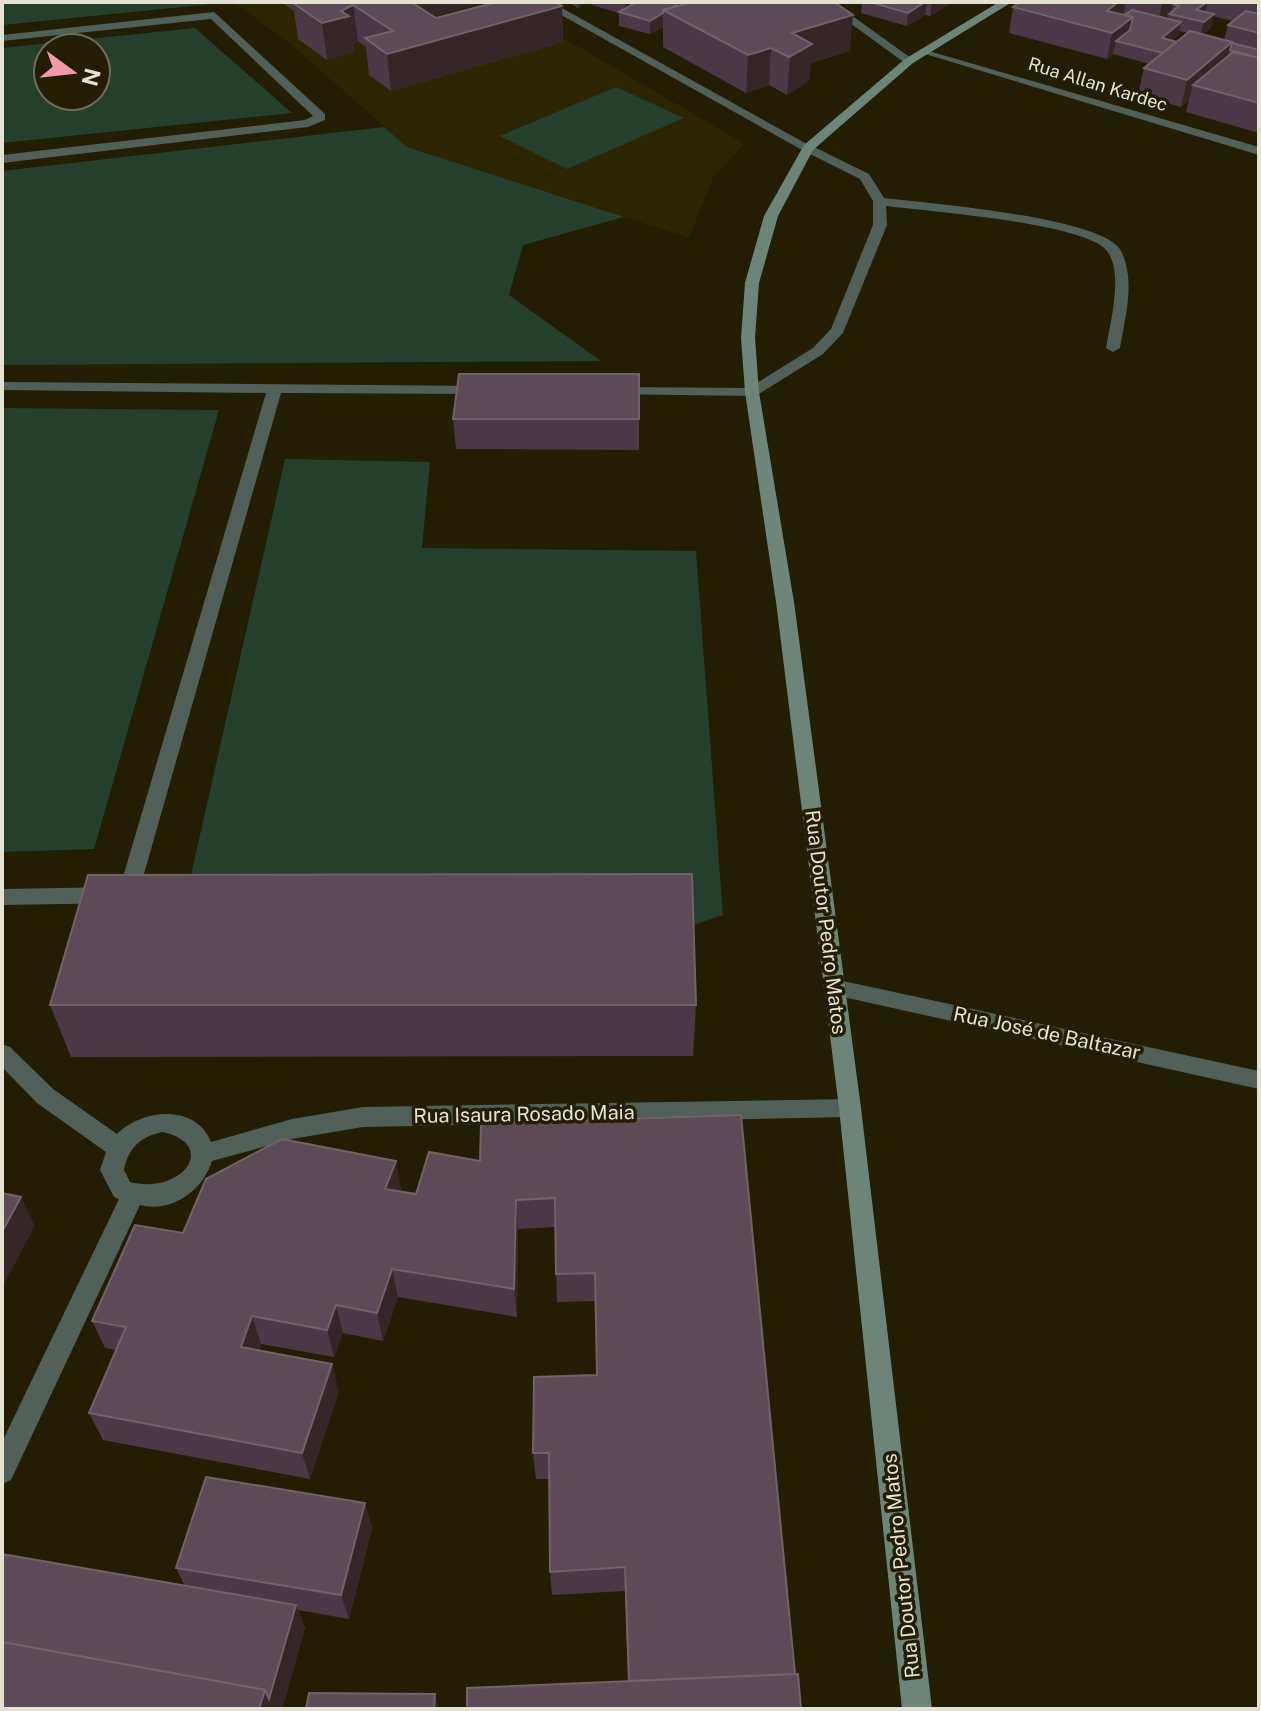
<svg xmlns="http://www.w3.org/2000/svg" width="1261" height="1711" viewBox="0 0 1261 1711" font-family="'Public Sans',sans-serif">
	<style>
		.built { fill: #2c2501 }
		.green { fill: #243f2c; fill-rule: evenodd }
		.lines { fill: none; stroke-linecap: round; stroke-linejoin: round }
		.service { fill: #505f57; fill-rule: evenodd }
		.minor { fill: #505f57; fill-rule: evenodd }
		.secondary { fill: #6d8578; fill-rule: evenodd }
		.wall { fill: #4b3847; fill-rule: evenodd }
		.shaded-wall { fill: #342526 }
		.building { fill: #5c4a56; stroke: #71626a; stroke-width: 2 }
		.labels { text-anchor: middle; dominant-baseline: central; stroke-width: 7; stroke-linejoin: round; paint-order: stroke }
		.far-street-label { font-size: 18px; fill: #e4e2d2; stroke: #221d03 }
		.street-label { font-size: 20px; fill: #e4e2d2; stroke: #221d03 }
	</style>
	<rect width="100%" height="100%" fill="#221d03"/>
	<polygon class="built" points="233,2 502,2 745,144 714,176 689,238 407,147 287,41"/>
	<g class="green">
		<polygon points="2,2 233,2 2,25"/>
		<path d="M195,28L292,113L2,143V48ZM96,48V96H48V48Z"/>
		<polygon points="616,87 684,118 567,169 500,136"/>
		<polygon points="384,127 407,147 624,217 523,245 509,295 601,361 2,365 2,171"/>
		<polygon points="2,408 219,410 94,849 2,852"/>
		<polygon points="285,459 430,462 422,548 696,551 723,915 690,926 179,928"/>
	</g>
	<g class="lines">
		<path class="service" d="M808,144L869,174L884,198C925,203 1104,217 1121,251C1136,281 1125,317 1120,348L1113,352L1106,348C1110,323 1124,273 1107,251C1086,223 926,211 886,206L887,225L843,333L823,354L757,395H747V389L813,348L831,329L873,225V201L860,179L804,151L802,148Z"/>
		<g class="minor">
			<polygon points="538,2 551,2 814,148 804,151"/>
			<polygon points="821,2 833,2 915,61 905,63"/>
			<polygon points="214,12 325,114 325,120 308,127 2,163 2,155 305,120 313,116 211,19 2,41 2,35"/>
			<polygon points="922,49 1259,147 1259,155 922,53"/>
			<polygon points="2,382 482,386 489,390 482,394 281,393 138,895 135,900 128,903 2,905 2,889 120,887 266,393 2,390"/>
			<polygon points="614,387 752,388 759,392 752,396 609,394 607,391"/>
			<polygon points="834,979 1259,1071 1259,1089 834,995 826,993 823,987 826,981"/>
			<path d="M2,1044L10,1047L53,1089L117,1134C141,1109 196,1103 211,1142L292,1119L363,1107L850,1099L858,1101L861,1108L858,1115L850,1117L363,1127L292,1139L212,1161C203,1191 171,1213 140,1205L11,1480L2,1484V1442L119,1199L114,1197L100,1170L106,1152L37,1103L2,1067ZM163,1132C219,1145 182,1195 130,1182L124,1170C128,1148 141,1136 163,1132Z"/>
		</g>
		<polygon class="secondary" points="999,2 1012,2 913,63 813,150 778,216 759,283 755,338 759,392 794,602 861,1108 932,1709 902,1709 839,1108 776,602 745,392 741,338 745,283 764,216 804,145 905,59"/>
	</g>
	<g class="wall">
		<polygon points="281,2 485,2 433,16 436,18 562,6 563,42 391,91 369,75 366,47 358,41 353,44 354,52 327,60 298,39 294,11"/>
		<polygon points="568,2 589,2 578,8"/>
		<polygon points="592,2 834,2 850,51 811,63 809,81 787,95 769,85 746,93 663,47 663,27 650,34 619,26 619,13 592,5"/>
		<polygon points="862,2 953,2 930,16 925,15 907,26 861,13"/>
		<path d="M1020,2H1259V133L1186,112L1189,100L1181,107L1138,95L1144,68L1149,64L1113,54L1107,59L1009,33L1013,7ZM1213,16L1233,21L1228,25L1224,40L1202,35L1211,28ZM1179,31L1188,33L1177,42L1172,41L1178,36Z"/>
		<polygon points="639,374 639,450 456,449 453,419"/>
		<polygon points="50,1005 696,1005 693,1056 71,1057"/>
		<polygon points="741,1115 628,1681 625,1591 552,1595 550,1572 549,1479 536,1479 533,1453 597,1375 595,1301 557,1302 555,1227 518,1229 517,1317 398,1297 383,1341 343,1333 334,1357 261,1344 259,1351 339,1391 310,1479 103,1440 89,1413 116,1350 105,1348 92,1321 183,1233 396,1161 400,1191 416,1194 480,1161"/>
		<polygon points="365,1503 372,1528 349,1619 298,1610 305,1628 282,1709 2,1709 185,1586 176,1568"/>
	</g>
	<g class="shaded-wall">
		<polygon points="394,2 485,2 396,26"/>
		<polygon points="578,2 589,2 578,8"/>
		<polygon points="625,2 649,2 625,15"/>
		<polygon points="925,2 927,2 925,15 907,26 908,13"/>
		<polygon points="933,2 953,2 930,16 932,3"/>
		<polygon points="1118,2 1126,2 1122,21 1107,11"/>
		<polygon points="1165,2 1174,2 1171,14 1169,14 1167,22 1156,30 1162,4"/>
		<polygon points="1207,2 1208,2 1205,14 1196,10"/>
		<polygon points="353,5 358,41 353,44 354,52 327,60 322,23 320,21"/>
		<polygon points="562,6 563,42 391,91 387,54"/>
		<polygon points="663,13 663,27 650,34 650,21"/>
		<polygon points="1214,14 1211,28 1200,36 1204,22"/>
		<polygon points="853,15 850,51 811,63 809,81 787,95 792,33"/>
		<polygon points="1133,17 1127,44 1116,41 1113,54 1107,59 1112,33"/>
		<polygon points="1181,22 1178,36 1158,51 1162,38"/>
		<polygon points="1232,42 1225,69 1193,85 1189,100 1181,107 1187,80"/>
		<polygon points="771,48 769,85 746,93 748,55"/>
		<polygon points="396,1161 401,1190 391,1218 385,1189"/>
		<polygon points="21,1197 35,1226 2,1288 2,1232"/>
		<polygon points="516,1200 518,1229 517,1317 514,1289"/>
		<polygon points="392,1269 398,1297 383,1341 377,1313"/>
		<polygon points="336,1305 343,1333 334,1357 327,1330"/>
		<polygon points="252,1316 261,1344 250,1374 241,1347"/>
		<polygon points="332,1364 339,1391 310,1479 302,1453"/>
		<polygon points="365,1503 372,1528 349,1619 341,1595"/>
		<polygon points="296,1605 305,1628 282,1709 259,1709 265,1690"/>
		<polygon points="435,1694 439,1709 434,1709"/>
	</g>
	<g class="building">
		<polygon points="295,2 411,2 436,18 497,2 555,2 562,6 387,54 365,38 393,31 353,5 341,11 349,16 322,23 293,3"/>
		<polygon points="637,2 676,2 676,6 663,10 663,13 650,21 619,12"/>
		<polygon points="692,2 834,2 853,15 792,33 812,44 789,57 771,48 748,55 663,10"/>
		<polygon points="870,2 925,2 908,13"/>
		<polygon points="1020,2 1118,2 1107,11 1133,17 1112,33 1013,7"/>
		<polygon points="1174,2 1207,2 1196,10 1214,14 1204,22 1169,14 1179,6 1173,4"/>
		<polygon points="1132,10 1181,22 1162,38 1177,42 1163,53 1116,41 1130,30 1133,17 1125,15"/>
		<polygon points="1246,11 1259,14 1259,33 1228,25"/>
		<polygon points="1190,31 1232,42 1187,80 1144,68"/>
		<polygon points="1232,43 1259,50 1259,58 1230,50"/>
		<polygon points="1233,52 1259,58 1259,103 1193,85"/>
		<polygon points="459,374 639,374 639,419 453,419"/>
		<polygon points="692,874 696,1005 50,1005 88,875"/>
		<polygon points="741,1115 795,1674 629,1681 625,1567 550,1572 549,1453 533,1453 534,1377 597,1375 595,1273 556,1274 555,1198 516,1200 514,1289 392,1269 377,1313 336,1305 327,1330 252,1316 241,1347 332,1364 302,1453 89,1413 126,1327 92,1321 135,1225 183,1233 206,1179 282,1139 396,1161 385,1189 416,1194 429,1152 480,1161 481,1124"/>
		<polygon points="2,1193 21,1197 2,1232"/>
		<polygon points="206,1477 365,1503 341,1595 176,1568"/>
		<polygon points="2,1554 296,1605 269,1699 265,1690 2,1642"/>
		<polygon points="2,1642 265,1690 259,1709 2,1709"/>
		<polygon points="798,1674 801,1709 467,1709 467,1688"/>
		<polygon points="309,1693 435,1694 434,1709 306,1709"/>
	</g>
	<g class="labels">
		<g class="far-street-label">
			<text transform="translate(1098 84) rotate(17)">Rua Allan Kardec</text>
		</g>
		<g class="street-label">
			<text transform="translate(826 922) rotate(83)">Rua Doutor Pedro Matos</text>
			<text transform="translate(1047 1033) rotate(12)">Rua José de Baltazar</text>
			<text transform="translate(524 1114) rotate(-1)">Rua Isaura Rosado Maia</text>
			<text transform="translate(901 1566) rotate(-96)">Rua Doutor Pedro Matos</text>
		</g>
	</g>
	<rect width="1261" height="1711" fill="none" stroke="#e4e2d2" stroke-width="8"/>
	<g transform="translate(72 72) rotate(105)"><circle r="38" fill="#221d03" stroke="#706c56" stroke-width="2"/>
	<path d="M0-6L14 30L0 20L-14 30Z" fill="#f39aaa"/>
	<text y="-12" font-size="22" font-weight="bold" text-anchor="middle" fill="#e4e2d2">N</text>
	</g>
</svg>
